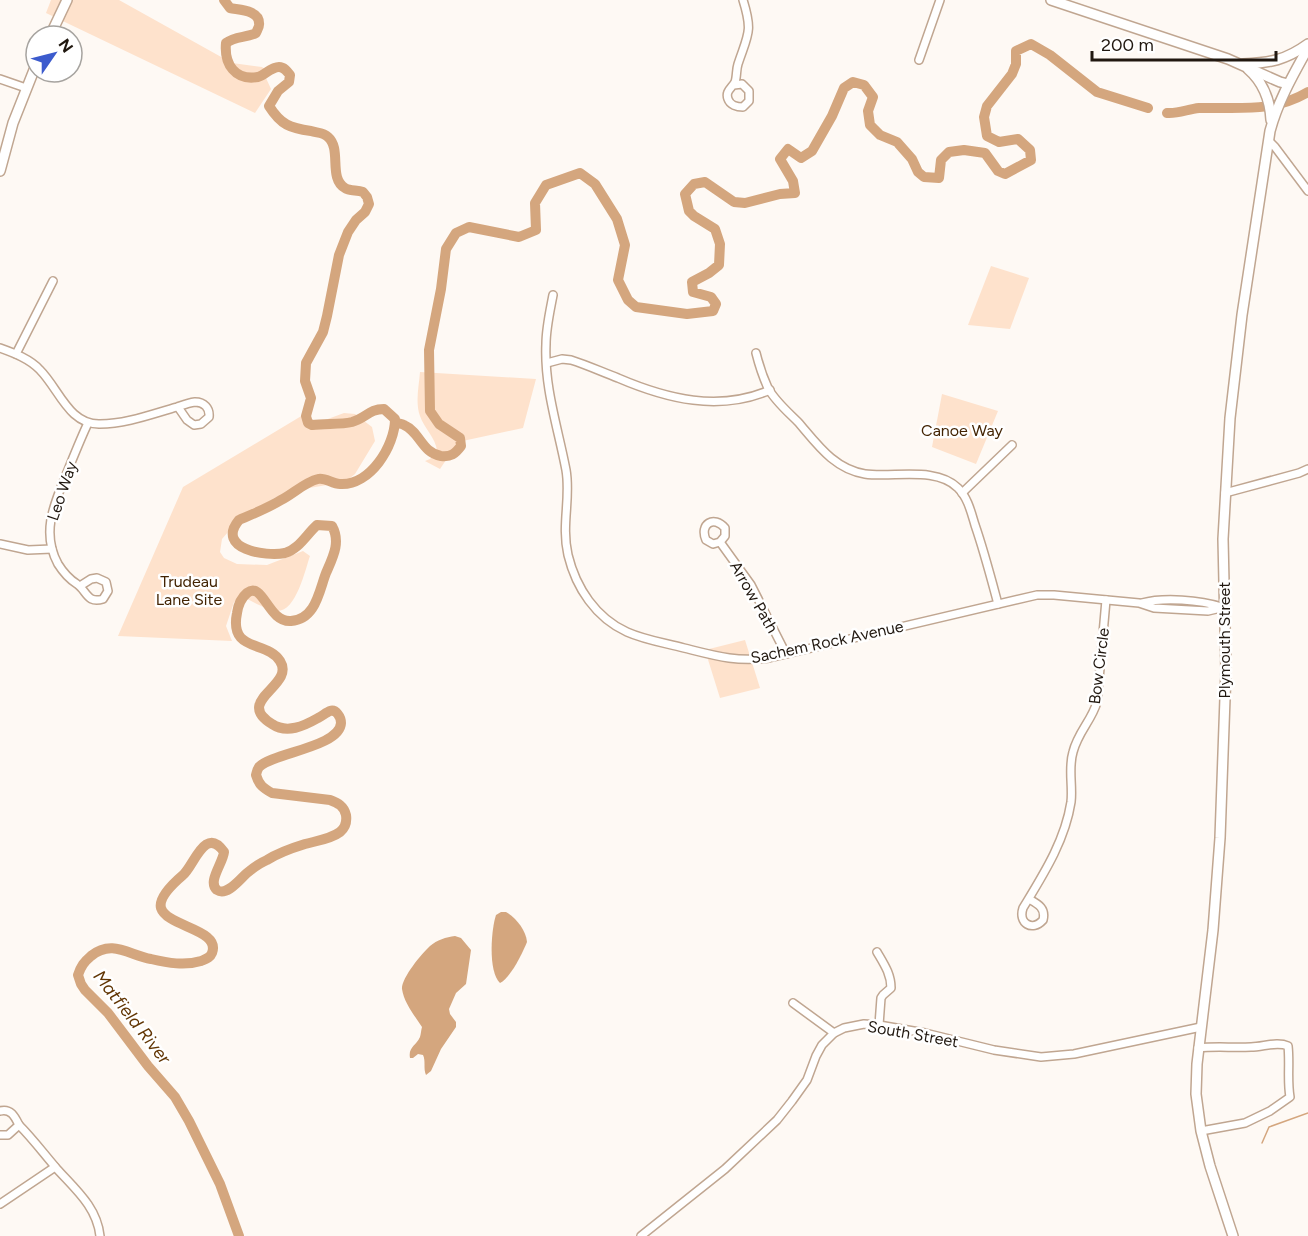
<svg xmlns="http://www.w3.org/2000/svg" width="1308" height="1236" viewBox="0 0 1308 1236" font-family="Figtree,sans-serif">
	<style>
		.green { fill: #fee2cc }
		.water { fill: #d4a67e }
		.lines { fill: none; stroke-linecap: round; stroke-linejoin: round }
		.stream { stroke: #d4a67e; stroke-width: 1.5 }
		.river { stroke: #d4a67e; stroke-width: 10 }
		.street-casing { stroke: #c0a691; stroke-width: 10 }
		.secondary-casing { stroke: #c0a691; stroke-width: 12 }
		.street { stroke: #fff; stroke-width: 7 }
		.secondary { stroke: #fff; stroke-width: 9 }
		.labels { text-anchor: middle; dominant-baseline: central; stroke-width: 5; stroke-linejoin: round; paint-order: stroke }
		.park-label { font-size: 16px; fill: #432403; stroke: #fff }
		.street-label { font-size: 16px; fill: #211810; stroke: #fff }
		.water-label { font-size: 18px; font-style: italic; fill: #623604; stroke: #fff }
	</style>
	<rect width="100%" height="100%" fill="#fef9f4"/>
	<g class="green">
		<polygon points="51,0 119,0 232,63 262,67 266,70 266,78 271,89 255,113 46,13"/>
		<polygon points="991,266 1029,278 1010,329 968,325"/>
		<path d="M420,372L536,379L523,428L458,442L440,469L425,461L430,459L437,451C436,438 424,428 420,416C415,402 419,386 420,372Z"/>
		<polygon points="942,394 998,411 976,464 932,447"/>
		<path d="M308,412L311,420L317,423L344,413L355,414L372,427L375,441L355,474L345,482L309,488L274,498L235,524L222,539L220,552L224,558L237,564L267,565L303,551L310,556C305,570 296,613 276,611C267,610 254,602 245,598L234,602L226,626L232,641L118,636L183,487Z"/>
		<polygon points="745,640 760,688 720,698 705,650"/>
	</g>
	<g class="water">
		<path d="M501,912H506C516,918 526,930 527,942C522,954 511,977 500,983C488,972 491,930 496,915Z"/>
		<path d="M455,936L461,938L471,950L466,984L456,993L449,1009L450,1014L456,1022V1027L441,1049L431,1071L426,1075C423,1068 426,1061 423,1055L418,1054L413,1058H410C408,1047 416,1046 420,1037C421,1034 421,1030 422,1027C415,1016 404,1003 402,989C401,979 421,954 430,946C437,940 446,937 455,936Z"/>
	</g>
	<g class="lines">
		<polyline class="stream" points="1262,1143 1269,1127 1308,1113"/>
		<g class="river">
			<path d="M224,0L230,8C239,10 259,10 259,23C260,26 257,30 256,33C246,38 235,36 226,43C224,64 235,81 258,77C265,75 271,67 279,67C284,67 287,71 290,75L289,82L278,91L269,106C281,125 290,128 311,131C317,133 323,132 328,137C342,149 328,178 345,188C349,191 357,190 363,192L367,197L369,204L365,212L356,220L348,232L339,255L327,316L323,332L306,363L305,381L311,398L306,416L308,423L312,425C325,423 340,425 352,422C366,418 369,409 384,409L395,419C395,446 370,486 340,484C332,484 325,477 318,479C305,482 293,494 281,500C268,508 253,514 239,520C215,549 266,557 285,553C299,549 306,535 317,525L332,526C341,542 333,557 326,573C319,591 316,619 291,621C268,623 263,580 247,593C241,598 238,606 237,613C229,653 267,640 280,661C296,686 233,700 272,724C287,734 304,726 318,718C322,716 327,712 330,711C336,709 341,717 341,723C340,747 272,753 259,767C257,770 257,771 256,775C259,785 263,788 272,793L330,800C338,803 344,806 346,815C347,822 345,828 340,832C331,839 316,841 305,844C292,848 278,853 267,860C260,863 253,868 247,873C241,878 227,897 217,890C207,882 223,863 224,852C205,825 194,866 183,875C176,881 158,897 161,908C167,927 221,929 212,953C210,958 206,959 201,961C185,966 168,963 151,959C129,955 112,939 91,956C84,962 81,966 78,975L81,984L85,990L108,1013L148,1066L175,1097L189,1121L220,1184L239,1236"/>
			<path d="M1167,113C1178,114 1188,109 1199,108C1238,107 1273,113 1308,92"/>
			<path d="M395,423C396,423 404,424 404,425C420,432 422,453 441,456C451,457 455,454 461,446L460,438L439,424L430,411L429,350L441,289L446,249L456,233L469,227L519,237L536,230L535,203L546,185L580,173L595,184L617,219L625,245L618,280L628,300L636,307L687,314L713,311L716,304L711,297L693,292L692,282L709,273L719,265L720,244L715,229L694,216L689,211L685,194L694,184L705,182L734,202L745,203L780,194L795,193L793,181L780,159L788,149L801,158L812,151L832,116L844,88L853,82L864,85L873,97L868,111L870,125L880,135L897,142L912,159L918,172L924,177L939,178L941,160L949,152L964,150L985,153L998,171L1005,174L1031,160L1030,150L1018,139L999,142L987,136L984,117L987,106L1012,74L1016,64V51L1031,44L1050,55L1097,92L1148,108"/>
		</g>
		<g class="street-casing">
			<g id="street">
				<polyline points="919,60 940,0"/>
				<polyline points="0,79 26,88"/>
				<path d="M734,85L742,84L749,91V101L743,107C737,107 730,105 728,99C725,91 732,88 735,82C737,77 736,70 738,64C748,34 753,32 743,0"/>
				<polyline points="1269,141 1275,147 1308,191"/>
				<path d="M553,295C550,311 546,328 546,344C544,387 558,428 566,470C571,498 561,525 568,555C576,588 596,618 627,632C645,640 665,643 684,648C716,656 735,662 769,658L1037,595H1054L1139,603L1154,608L1208,611L1225,607"/>
				<path d="M0,348C14,353 30,359 40,370C59,389 69,425 100,424C126,424 152,414 177,407C183,405 188,403 195,402C204,402 210,408 209,417L201,424L194,425L187,420L178,407"/>
				<path d="M756,353C759,365 763,377 768,388C775,401 788,412 798,422C817,444 834,469 865,474C893,478 936,466 958,488C968,498 971,512 975,525C984,551 991,578 998,604"/>
				<polyline points="16,354 53,281"/>
				<path d="M547,363L562,359L571,360C587,365 602,372 618,378C667,399 719,412 770,390"/>
				<polyline points="962,493 1012,445"/>
				<polyline points="1225,493 1299,473 1308,469"/>
				<path d="M720,542L713,544L706,540C699,524 714,515 725,528V536L720,542L751,585L786,654"/>
				<polyline points="0,544 28,550 52,549"/>
				<path d="M80,586L91,579L97,578L106,582L108,591L103,599C87,604 87,591 77,584C69,579 63,572 58,564C41,533 54,504 66,475C73,458 80,440 88,423"/>
				<path d="M1142,603C1164,597 1200,600 1222,607"/>
				<path d="M1029,899C1038,904 1046,908 1043,920C1032,932 1018,923 1023,908C1043,875 1065,841 1071,802C1073,786 1068,768 1073,752C1078,732 1092,720 1097,702L1106,600"/>
				<path d="M877,952C884,964 891,974 891,988L883,995L881,998L879,1025"/>
				<polyline points="793,1003 834,1033"/>
				<path d="M1198,1048C1216,1046 1233,1048 1251,1047C1263,1047 1277,1041 1288,1046C1290,1063 1287,1080 1290,1097L1270,1111L1245,1123L1201,1131"/>
				<path d="M0,1111C11,1108 15,1117 19,1125L8,1135H0"/>
				<path d="M19,1125C33,1139 44,1154 57,1169C75,1189 97,1207 100,1236"/>
				<polyline points="0,1204 55,1167"/>
				<polyline points="641,1236 725,1169 777,1120 792,1101 807,1080 816,1056 822,1045 834,1033 844,1028 864,1024 879,1025 925,1033 994,1050 1041,1057 1074,1054 1201,1027"/>
			</g>
		</g>
		<g class="secondary-casing">
			<g id="secondary">
				<polyline points="1051,0 1228,59 1280,82 1288,84"/>
				<polyline points="50,36 67,0"/>
				<path d="M1243,64C1270,63 1286,60 1308,44"/>
				<path d="M1248,69C1263,82 1270,100 1271,120"/>
				<polyline points="0,171 13,123 36,65"/>
				<path d="M1233,1236L1210,1166L1201,1131L1196,1094L1197,1064L1213,930L1220,838L1226,670L1223,539L1230,418L1242,315L1270,131C1278,101 1293,75 1308,48"/>
			</g>
		</g>
		<use href="#street" class="street"/>
		<use href="#secondary" class="secondary"/>
	</g>
	<g class="labels">
		<g class="park-label">
			<text x="962" y="430">Canoe Way</text>
			<text x="189" y="581">Trudeau<tspan x="189" dy="18">Lane Site</tspan></text>
		</g>
		<g class="street-label">
			<text transform="translate(62 491) rotate(-71)">Leo Way</text>
			<text transform="translate(754 597) rotate(60)">Arrow Path</text>
			<text transform="translate(1224 640) rotate(-90)">Plymouth Street</text>
			<text transform="translate(827 642) rotate(-12)">Sachem Rock Avenue</text>
			<text transform="translate(1099 666) rotate(-83)">Bow Circle</text>
			<text transform="translate(913 1034) rotate(10)">South Street</text>
		</g>
		<g class="water-label">
			<text transform="translate(132 1017) rotate(52)">Matfield River</text>
		</g>
	</g>
	<g transform="translate(54 54) rotate(55)"><circle r="28" fill="#ffffff" stroke="#a6a39f" stroke-width="1.5"/>
	<path d="M0-4.5L10 22L0 15L-10 22Z" fill="#3c5bcd"/>
	<text y="-9" font-size="16" font-weight="bold" text-anchor="middle" fill="#211810">N</text>
	</g>
	<path d="M1092 51v9h184v-9" fill="none" stroke="#211810" stroke-width="3"/>
	<text x="1101" y="51" font-size="18" fill="#211810" stroke="#ffffff" stroke-width="4.5" paint-order="stroke">200 m</text>
</svg>
